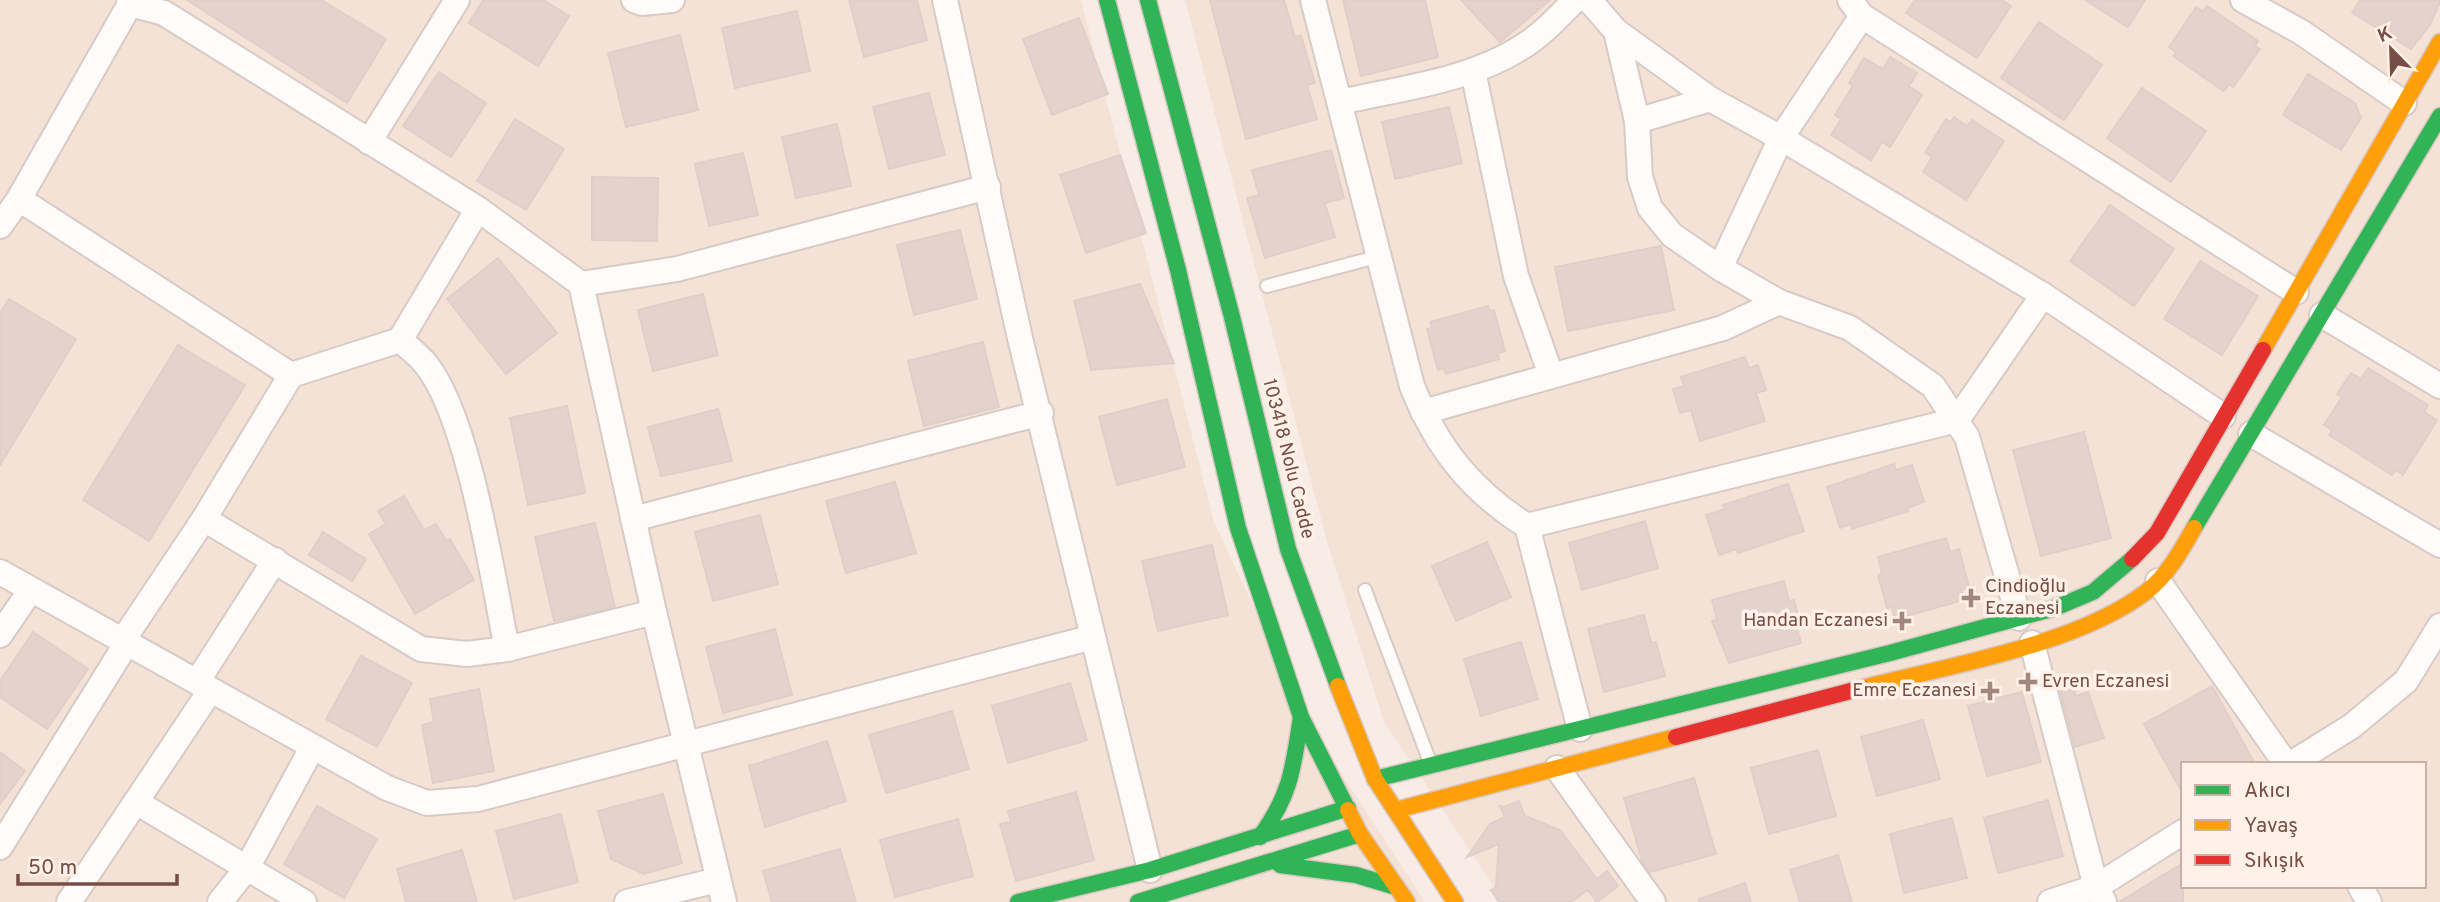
<svg xmlns="http://www.w3.org/2000/svg" width="2440" height="902" viewBox="0 0 2440 902" font-family="Overpass,sans-serif">
	<style>
		.residential { fill: #f5e2d7; fill-rule: evenodd }
		.building { fill: #e4d3cd; stroke: #e0cfc8; stroke-width: 2 }
		.lines { fill: none; stroke-linecap: round; stroke-linejoin: round }
		.lane-casing { stroke: #d8cac4; stroke-width: 16 }
		.street-casing { stroke: #d8cac4; stroke-width: 28 }
		.fast-casing { stroke: #d7c8c3; stroke-width: 19 }
		.slow-casing { stroke: #d7c8c3; stroke-width: 19 }
		.jam-casing { stroke: #d7c8c3; stroke-width: 19 }
		.lane { stroke: #fefcfb; stroke-width: 12 }
		.street { stroke: #fefcfb; stroke-width: 24 }
		.fast { stroke: #30b455; stroke-width: 16 }
		.slow { stroke: #ff9f0a; stroke-width: 16 }
		.jam { stroke: #e5322d; stroke-width: 16 }
		.poi-dot { fill: #a3867d; stroke: #fff1e7; stroke-width: 2.5 }
		.labels { text-anchor: middle; dominant-baseline: central; stroke-width: 7; stroke-linejoin: round; paint-order: stroke }
		.street-label { font-size: 19px; fill: #764e45; stroke: #fff1e7 }
		.poi-label { font-size: 19px; fill: #764e45; stroke: #fff1e7; text-anchor: start }
	</style>
	<rect width="100%" height="100%" fill="#f7ede6"/>
	<g class="residential">
		<polygon points="0,0 1081,0 1214,522 1306,719 1425,902 0,902"/>
		<path d="M1185,0H2440V902H1504L1384,722L1327,542ZM2183,764H2424V886H2183Z"/>
	</g>
	<g class="building">
		<polygon points="187,0 321,0 386,39 347,103"/>
		<polygon points="483,0 543,0 569,16 538,66 469,23"/>
		<polygon points="849,0 917,0 927,40 864,57"/>
		<polygon points="1210,0 1284,0 1295,37 1301,35 1315,83 1307,85 1317,119 1246,139"/>
		<polygon points="1343,0 1425,0 1438,57 1361,76"/>
		<polygon points="1461,0 1550,0 1500,42"/>
		<polygon points="1915,0 2002,0 2011,6 1977,58 1906,13"/>
		<polygon points="2085,0 2145,0 2128,27"/>
		<polygon points="2360,0 2440,0 2440,2 2430,25 2411,49 2352,13"/>
		<polygon points="2207,6 2258,41 2255,46 2260,49 2233,87 2229,84 2224,91 2173,56 2176,52 2169,47 2196,7 2203,11"/>
		<polygon points="797,11 810,71 735,88 722,28"/>
		<polygon points="1079,18 1108,94 1052,115 1023,39"/>
		<polygon points="2039,22 2102,65 2064,120 2001,78"/>
		<polygon points="680,35 698,110 626,127 608,53"/>
		<polygon points="1890,57 1917,73 1909,86 1922,95 1890,147 1882,142 1871,160 1831,135 1841,119 1835,115 1853,85 1849,83 1864,58 1883,69"/>
		<polygon points="439,72 486,103 451,157 403,126"/>
		<polygon points="2308,74 2355,103 2361,118 2341,150 2283,115"/>
		<polygon points="2142,88 2206,131 2171,182 2107,138"/>
		<polygon points="929,93 945,155 889,169 873,107"/>
		<polygon points="1449,107 1462,163 1395,179 1382,122"/>
		<polygon points="1954,117 1967,126 1972,120 2004,141 1966,200 1923,172 1932,157 1925,153 1946,119 1951,122"/>
		<polygon points="515,119 564,149 526,210 477,181"/>
		<polygon points="837,124 851,186 796,198 782,137"/>
		<polygon points="1331,150 1344,198 1325,203 1335,237 1265,258 1247,198 1259,195 1252,170"/>
		<polygon points="743,153 758,215 709,226 695,164"/>
		<polygon points="1120,155 1146,233 1086,253 1060,175"/>
		<polygon points="592,177 658,178 657,241 592,240"/>
		<polygon points="2110,205 2174,249 2134,306 2070,261"/>
		<polygon points="960,230 977,299 914,315 897,245"/>
		<polygon points="1661,246 1674,310 1568,331 1555,267"/>
		<polygon points="498,258 557,333 506,374 447,299"/>
		<polygon points="2200,261 2258,296 2222,355 2164,319"/>
		<polygon points="1140,284 1174,363 1091,370 1074,301"/>
		<polygon points="703,294 718,355 653,371 638,310"/>
		<polygon points="9,299 76,339 0,465 0,313"/>
		<polygon points="1488,306 1490,311 1494,310 1505,351 1498,353 1499,359 1446,374 1444,368 1438,370 1427,329 1432,328 1430,322"/>
		<polygon points="983,342 999,407 924,426 908,361"/>
		<polygon points="178,345 245,385 149,541 83,500"/>
		<polygon points="1745,357 1749,368 1758,365 1766,390 1756,393 1765,421 1700,441 1691,410 1680,413 1673,389 1684,386 1681,377"/>
		<polygon points="2368,368 2428,405 2424,412 2437,420 2403,475 2396,470 2392,475 2329,435 2332,430 2324,425 2342,397 2337,394 2351,373 2361,379"/>
		<polygon points="1167,399 1185,467 1117,485 1099,417"/>
		<polygon points="567,406 585,493 528,505 510,418"/>
		<polygon points="718,409 732,461 661,476 648,427"/>
		<polygon points="2084,432 2111,538 2041,556 2013,450"/>
		<polygon points="1894,464 1896,470 1912,465 1924,502 1907,508 1908,511 1852,529 1851,524 1840,528 1827,487"/>
		<polygon points="895,482 916,553 846,573 826,501"/>
		<polygon points="1788,484 1804,531 1738,553 1737,549 1719,555 1706,515 1725,509 1723,505"/>
		<polygon points="404,496 424,530 436,524 446,541 450,539 474,580 415,614 369,534 386,524 378,511"/>
		<polygon points="760,515 778,584 713,601 695,532"/>
		<polygon points="1645,521 1658,568 1582,590 1569,543"/>
		<polygon points="595,523 615,607 554,621 535,537"/>
		<polygon points="323,532 366,559 352,581 309,555"/>
		<polygon points="1946,538 1950,552 1959,549 1969,587 1961,590 1964,600 1895,619 1892,607 1887,608 1878,575 1882,574 1878,557"/>
		<polygon points="1487,542 1511,597 1456,621 1432,566"/>
		<polygon points="1212,545 1228,615 1158,631 1142,561"/>
		<polygon points="1784,581 1789,601 1794,600 1800,624 1796,625 1801,643 1729,663 1712,621 1717,620 1712,600"/>
		<polygon points="1644,615 1651,643 1656,642 1665,676 1604,692 1588,629"/>
		<polygon points="775,629 792,695 723,713 706,647"/>
		<polygon points="33,632 88,669 47,729 0,697 0,681"/>
		<polygon points="1521,642 1538,699 1481,716 1464,659"/>
		<polygon points="361,656 412,683 377,747 326,719"/>
		<polygon points="1070,683 1087,740 1008,763 992,706"/>
		<polygon points="2212,686 2255,764 2183,764 2183,794 2144,724"/>
		<polygon points="2073,687 2076,696 2088,692 2104,738 2075,747 2060,691"/>
		<polygon points="479,689 494,771 433,783 422,725 434,722 430,699"/>
		<polygon points="2022,692 2041,762 1987,776 1968,706"/>
		<polygon points="952,711 969,769 886,793 869,735"/>
		<polygon points="1923,720 1940,779 1877,796 1861,737"/>
		<polygon points="827,741 846,801 765,827 749,766"/>
		<polygon points="1818,750 1836,816 1769,834 1751,768"/>
		<polygon points="0,752 25,771 0,804"/>
		<polygon points="1694,778 1716,854 1650,872 1642,861 1624,798"/>
		<polygon points="1076,792 1094,860 1016,881 1000,824 1011,822 1008,811"/>
		<polygon points="663,794 682,863 644,874 611,859 598,811"/>
		<polygon points="2048,800 2063,856 1998,873 1984,818"/>
		<polygon points="1519,801 1525,816 1560,830 1597,879 1607,871 1618,886 1597,902 1588,890 1571,902 1499,902 1491,890 1496,887 1499,844 1467,857 1490,824 1505,817 1500,806 1504,807"/>
		<polygon points="317,806 377,839 344,898 284,864"/>
		<polygon points="561,814 578,882 514,899 496,831"/>
		<polygon points="1952,818 1967,878 1904,893 1890,834"/>
		<polygon points="958,819 973,876 895,897 880,840"/>
		<polygon points="840,849 856,902 772,902 763,871"/>
		<polygon points="462,850 477,902 406,902 397,869"/>
		<polygon points="1838,855 1852,902 1800,902 1790,870"/>
		<polygon points="2183,863 2183,902 2119,902"/>
		<polygon points="1745,883 1751,902 1699,902 1699,899"/>
	</g>
	<g class="lines">
		<g class="lane-casing">
			<g id="lane">
				<polyline points="1267,286 1380,256"/>
				<polyline points="1365,590 1430,762"/>
			</g>
		</g>
		<g class="street-casing">
			<g id="street">
				<polyline points="634,0 642,3 672,0"/>
				<polyline points="945,0 1020,338 1150,870"/>
				<path d="M1313,0L1412,386C1437,448 1471,491 1527,526L1580,729"/>
				<polyline points="1589,0 1616,31 1710,99 1781,138 2043,295 2223,416"/>
				<polyline points="1850,0 1862,16 2296,292"/>
				<polyline points="2243,0 2301,32 2404,103"/>
				<polyline points="130,4 164,13 478,209 581,284 654,612 724,902"/>
				<polyline points="1616,31 1637,121 1640,177 1650,208 1672,235 1720,268 1779,302 1850,328 1933,386 1967,437 2019,618"/>
				<polyline points="1473,71 1516,276 1551,375"/>
				<path d="M1341,102C1401,88 1469,81 1522,47C1542,35 1558,17 1575,0"/>
				<polyline points="1637,121 1710,99"/>
				<polyline points="369,142 457,0"/>
				<polyline points="19,199 291,375 400,340 478,209"/>
				<polyline points="0,226 19,199 130,4 129,0"/>
				<polyline points="1720,268 1781,138 1862,16"/>
				<polyline points="581,284 677,269 988,187"/>
				<polyline points="2322,315 2440,386"/>
				<path d="M400,340C408,347 417,354 424,362C468,412 493,579 507,649"/>
				<polyline points="1423,412 1723,328 1779,302"/>
				<polyline points="2251,434 2440,545"/>
				<polyline points="204,519 421,649 467,654 507,649 654,612"/>
				<polyline points="633,519 1041,413"/>
				<polyline points="1527,526 1957,420 2043,295"/>
				<polyline points="0,572 387,788 427,803 478,799 1093,637"/>
				<polyline points="2158,581 2286,764"/>
				<polyline points="0,635 30,591"/>
				<polyline points="123,640 204,519 291,375"/>
				<polyline points="2032,643 2096,887 2104,902"/>
				<polyline points="197,682 275,560"/>
				<polyline points="2291,764 2352,726 2406,681 2440,626"/>
				<polyline points="1557,768 1653,902"/>
				<polyline points="136,802 304,902"/>
				<polyline points="0,847 128,641"/>
				<polyline points="2360,886 2369,902"/>
				<polyline points="69,902 210,691"/>
				<polyline points="220,902 247,868 312,748"/>
				<polyline points="627,902 718,880"/>
				<polyline points="2050,902 2096,887 2183,832"/>
			</g>
		</g>
		<g class="fast-casing">
			<g id="fast">
				<polyline points="1107,0 1178,270 1238,528 1301,717 1348,810"/>
				<polyline points="1148,0 1232,317 1288,549 1338,686"/>
				<polyline points="2194,528 2440,116"/>
				<polyline points="1375,779 1890,653 2055,608 2093,592 2132,559"/>
				<path d="M1260,837C1291,794 1293,769 1301,717"/>
				<polyline points="1280,865 1356,875 1396,887"/>
				<polyline points="1018,902 1150,870 1348,808"/>
				<polyline points="1138,902 1360,834"/>
			</g>
		</g>
		<g class="slow-casing">
			<g id="slow">
				<polyline points="2263,350 2440,42"/>
				<polyline points="1338,686 1375,779 1455,902"/>
				<path d="M1862,688C1947,666 2077,645 2146,592C2167,576 2181,551 2194,528"/>
				<polyline points="1348,810 1360,834 1407,902"/>
				<polyline points="1396,810 1676,737"/>
			</g>
		</g>
		<g class="jam-casing">
			<g id="jam">
				<polyline points="2132,559 2157,533 2263,350"/>
				<polyline points="1676,737 1862,688"/>
			</g>
		</g>
		<use href="#lane" class="lane"/>
		<use href="#street" class="street"/>
		<use href="#fast" class="fast"/>
		<use href="#slow" class="slow"/>
		<use href="#jam" class="jam"/>
	</g>
	<g class="poi-dot">
		<path d="M1967.5 587.5h7v7h7v7h-7v7h-7v-7h-7v-7h7z"/>
		<path d="M1898.5 610.5h7v7h7v7h-7v7h-7v-7h-7v-7h7z"/>
		<path d="M2024.5 671.5h7v7h7v7h-7v7h-7v-7h-7v-7h7z"/>
		<path d="M1986.5 680.5h7v7h7v7h-7v7h-7v-7h-7v-7h7z"/>
	</g>
	<g class="labels">
		<g class="street-label">
			<text transform="translate(1288 459) rotate(76)">103418 Nolu Cadde</text>
		</g>
		<g class="poi-label">
			<text x="1985" y="587">Cindioğlu<tspan x="1985" dy="22">Eczanesi</tspan></text>
			<text x="1888" y="621" text-anchor="end">Handan Eczanesi</text>
			<text x="2042" y="682">Evren Eczanesi</text>
			<text x="1976" y="691" text-anchor="end">Emre Eczanesi</text>
		</g>
	</g>
	<rect x="2181" y="762" width="245" height="126" fill="#fff1e7" stroke="#c8b0a6" stroke-width="2"/>
	<rect x="2195" y="785" width="35" height="10" fill="#30b455" stroke="#c8b0a6" stroke-width="2"/>
	<text x="2244" y="797" font-size="21" fill="#764e45">Akıcı</text>
	<rect x="2195" y="820" width="35" height="10" fill="#ff9f0a" stroke="#c8b0a6" stroke-width="2"/>
	<text x="2244" y="832" font-size="21" fill="#764e45">Yavaş</text>
	<rect x="2195" y="855" width="35" height="10" fill="#e5322d" stroke="#c8b0a6" stroke-width="2"/>
	<text x="2244" y="867" font-size="21" fill="#764e45">Sıkışık</text>
	<g transform="translate(2391 49) rotate(337)" stroke="#fff1e7" stroke-width="5" paint-order="stroke">
	<path d="M0-5L12 26L0 18L-12 26Z" fill="#764e45"/>
	<text y="-10" font-size="19" font-weight="bold" text-anchor="middle" fill="#764e45">K</text>
	</g>
	<path d="M18 874v10h159v-10" fill="none" stroke="#764e45" stroke-width="3.5"/>
	<text x="28" y="874" font-size="21" fill="#764e45" stroke="#fff1e7" stroke-width="5" paint-order="stroke">50 m</text>
</svg>
